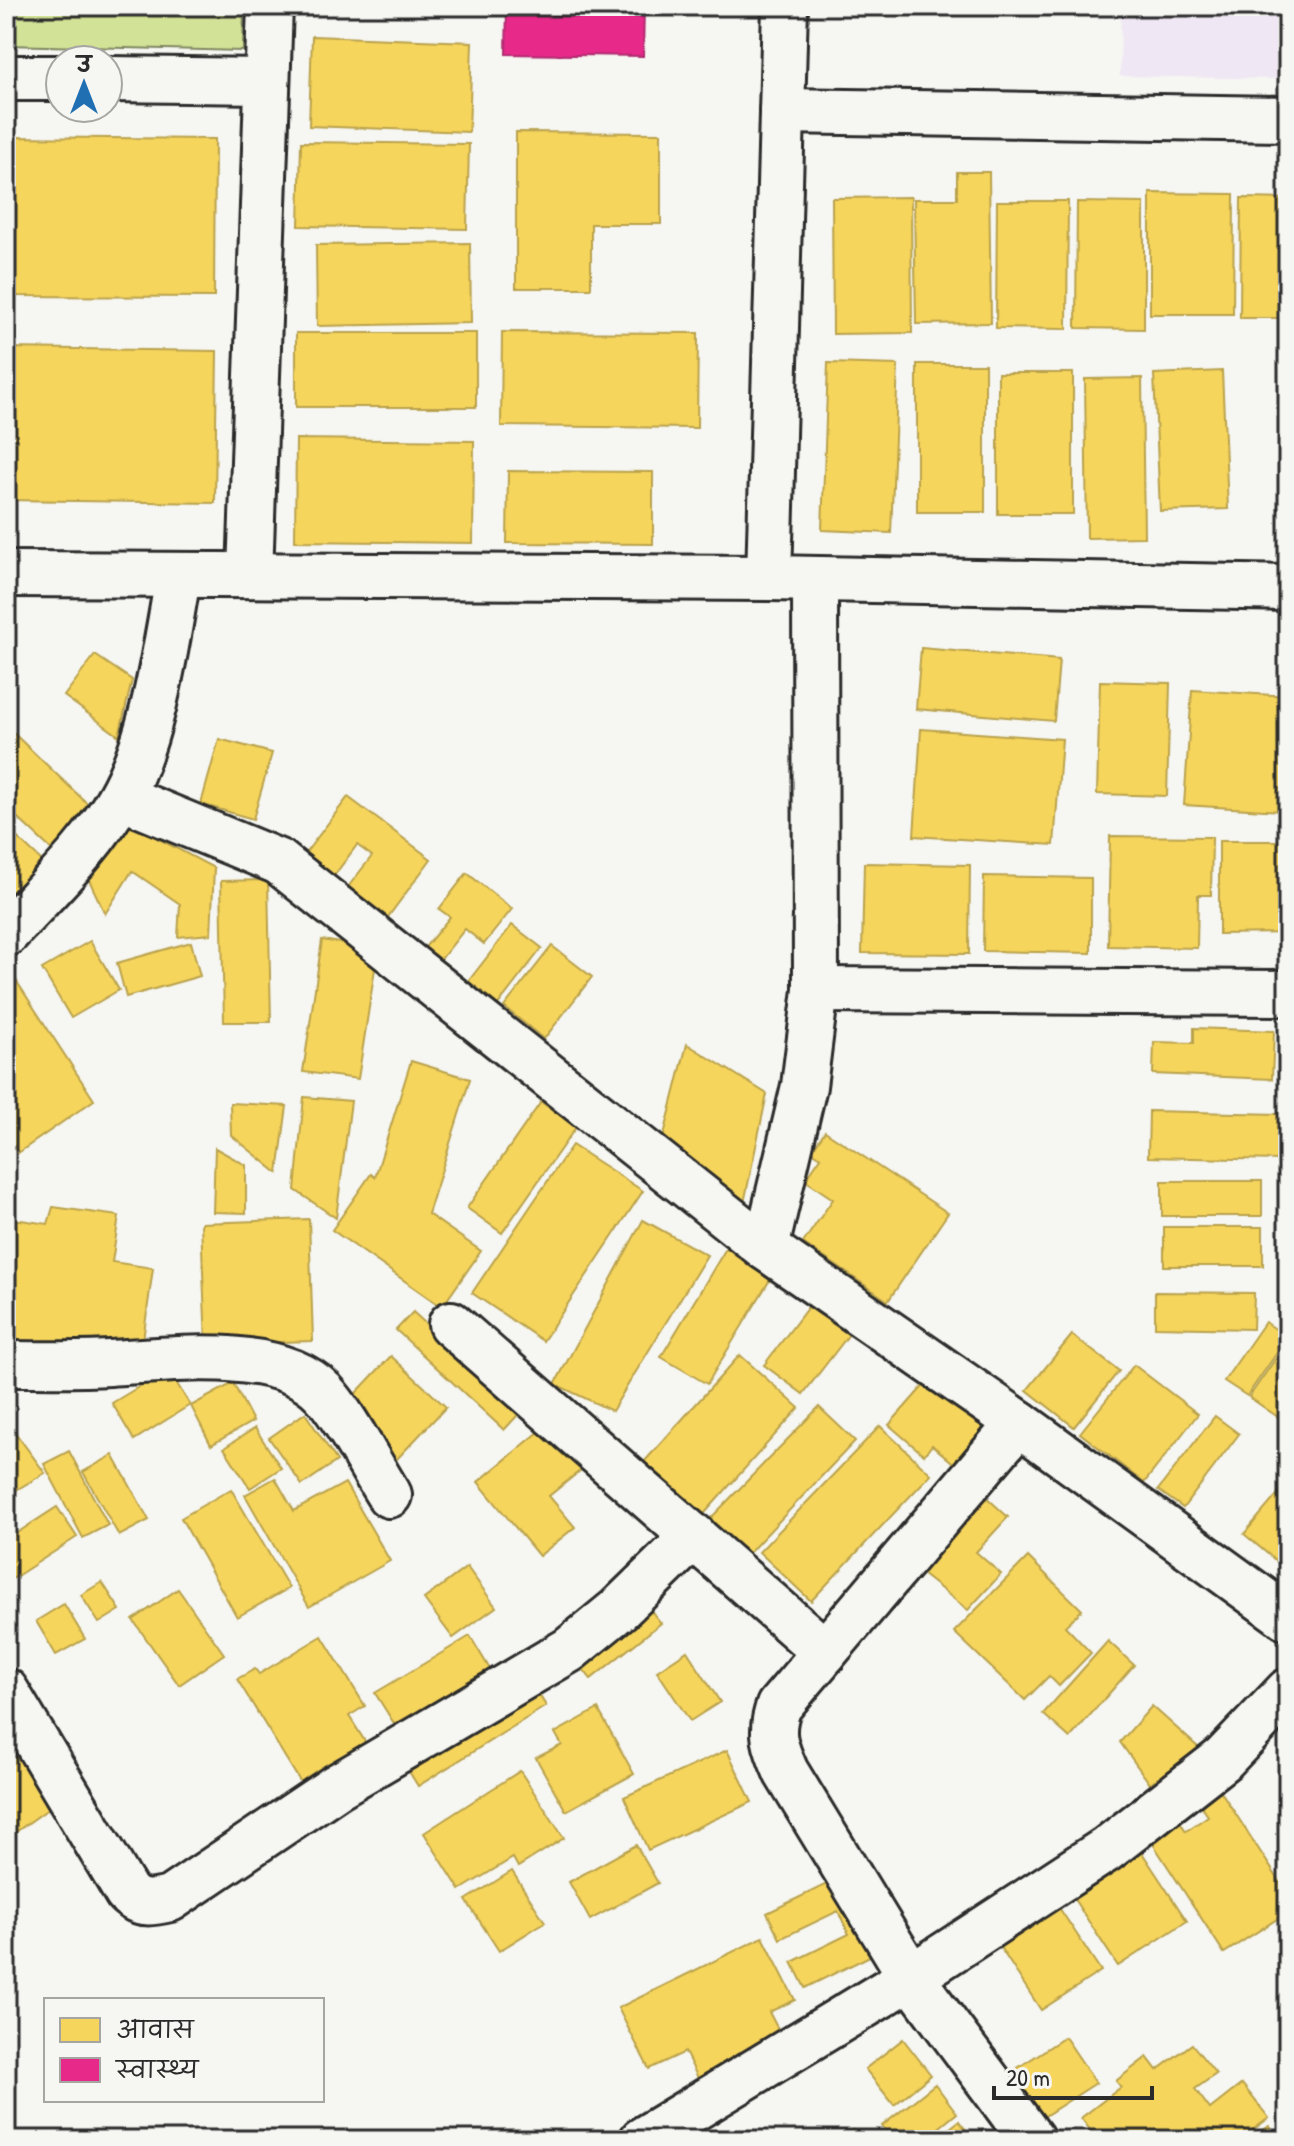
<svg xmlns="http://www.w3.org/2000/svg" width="1294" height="2146" viewBox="0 0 1294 2146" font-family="'Patrick Hand','Playpen Sans Deva',sans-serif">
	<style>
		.built { fill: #efe7f3 }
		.green { fill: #d2e296; stroke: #7e8660; stroke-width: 2 }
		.homes { fill: #f6d55c; stroke: #b9a24d; stroke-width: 2 }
		.health { fill: #e7298a; stroke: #af2a6e; stroke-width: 2 }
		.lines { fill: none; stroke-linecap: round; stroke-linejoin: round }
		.minor-casing { stroke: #2b2b2b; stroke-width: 50 }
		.tertiary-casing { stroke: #2b2b2b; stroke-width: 50 }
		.minor { stroke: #f6f6f2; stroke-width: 44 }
		.tertiary { stroke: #f6f6f2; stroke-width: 44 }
	</style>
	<rect width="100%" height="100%" fill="#f6f6f2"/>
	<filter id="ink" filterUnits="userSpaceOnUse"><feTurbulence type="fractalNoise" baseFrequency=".0125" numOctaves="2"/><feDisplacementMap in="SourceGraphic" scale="16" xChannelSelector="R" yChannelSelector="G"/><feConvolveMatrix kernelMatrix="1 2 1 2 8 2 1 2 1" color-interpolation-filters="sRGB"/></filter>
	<g filter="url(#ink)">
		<polygon class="built" points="1121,6 1288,6 1288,79 1120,76"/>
		<polygon class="green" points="6,6 244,6 243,51 6,45"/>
		<g class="homes">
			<polygon points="312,36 472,42 469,132 309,126"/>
			<polygon points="516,132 661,133 661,224 591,224 591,288 516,288"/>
			<polygon points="6,137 215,139 214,297 6,296"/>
			<polygon points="301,142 469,144 467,229 299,226"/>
			<polygon points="957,172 989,172 991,323 916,324 914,199 957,199"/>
			<polygon points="1150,193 1234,194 1233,314 1150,314"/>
			<polygon points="911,197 912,333 833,334 832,198"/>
			<polygon points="1241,198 1288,199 1288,318 1240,318"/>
			<polygon points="997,201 1068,201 1067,329 996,328"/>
			<polygon points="1077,202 1144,203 1144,329 1076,328"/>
			<polygon points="470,243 471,323 317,326 316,245"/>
			<polygon points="502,332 698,333 697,428 501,426"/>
			<rect x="296" y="333" width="180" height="74"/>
			<polygon points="6,348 217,351 215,503 6,500"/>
			<polygon points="828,363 898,365 891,533 822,530"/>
			<rect x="917" y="364" width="68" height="148"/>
			<polygon points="1222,371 1228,509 1160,511 1154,374"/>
			<rect x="998" y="373" width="75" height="141"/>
			<polygon points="1142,378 1144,537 1087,538 1085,379"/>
			<polygon points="296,439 474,441 473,543 295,541"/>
			<polygon points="508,471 653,472 653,544 507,543"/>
			<polygon points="921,648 1059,660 1054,721 916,709"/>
			<polygon points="95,655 132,680 119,736 64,696"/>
			<polygon points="1100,681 1170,683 1167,796 1097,794"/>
			<polygon points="1192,690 1288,696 1281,811 1184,805"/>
			<polygon points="7,727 92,808 52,850 6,807"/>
			<polygon points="921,729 1062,739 1054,845 914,836"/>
			<polygon points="219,739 272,753 253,819 201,804"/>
			<polygon points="348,797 431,859 388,917 348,887 372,856 357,845 333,877 304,855"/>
			<polygon points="123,820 214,868 211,934 178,937 180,904 132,871 105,914 82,865"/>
			<polygon points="6,827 43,862 11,895 6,890"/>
			<polygon points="1110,836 1212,837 1211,895 1198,895 1197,948 1108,946"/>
			<polygon points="1219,841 1288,841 1288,933 1219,934"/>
			<polygon points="864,863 970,865 969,954 862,953"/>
			<polygon points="467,873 512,909 484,944 465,929 437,964 421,952 450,917 439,909"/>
			<polygon points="984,876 1091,878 1091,953 983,951"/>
			<polygon points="268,880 271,1022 224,1022 221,881"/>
			<polygon points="512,925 542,948 497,1006 467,983"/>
			<polygon points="322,940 378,949 358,1079 303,1072"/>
			<polygon points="90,941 119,990 71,1018 42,969"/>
			<polygon points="191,942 200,976 126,997 117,963"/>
			<polygon points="552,946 592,977 544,1039 504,1007"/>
			<polygon points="6,965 94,1100 18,1153 6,1132"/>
			<polygon points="1194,1028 1274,1031 1272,1079 1153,1074 1154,1042 1194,1043"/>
			<polygon points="687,1044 767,1094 743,1208 663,1139"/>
			<polygon points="411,1061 470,1079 428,1214 481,1251 442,1307 332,1230 371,1174 375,1177"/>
			<polygon points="304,1097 351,1101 336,1218 295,1190"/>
			<polygon points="541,1102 576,1127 502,1233 467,1208"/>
			<polygon points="230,1103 287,1106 278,1173 231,1135"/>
			<polygon points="1149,1111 1279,1114 1279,1160 1148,1157"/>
			<polygon points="825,1131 948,1213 888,1301 803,1243 833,1199 805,1180 821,1157 812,1151"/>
			<polygon points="572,1145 643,1191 543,1341 472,1293"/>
			<polygon points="215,1148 246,1165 246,1213 213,1212"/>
			<rect x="1162" y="1181" width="100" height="35"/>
			<polygon points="53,1207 119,1216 112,1262 153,1268 141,1355 6,1341 6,1218 48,1224"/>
			<polygon points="309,1219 313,1341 206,1344 201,1223"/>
			<polygon points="643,1220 707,1255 612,1411 555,1384"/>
			<rect x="1164" y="1227" width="99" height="39"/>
			<polygon points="731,1240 777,1268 707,1384 661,1357"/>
			<polygon points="1155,1292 1254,1293 1253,1329 1155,1327"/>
			<polygon points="811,1303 850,1333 803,1394 764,1365"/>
			<polygon points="413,1312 464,1359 540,1391 504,1430 396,1330"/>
			<polygon points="1265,1322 1288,1337 1247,1396 1224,1381"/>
			<polygon points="1072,1335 1119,1371 1074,1427 1027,1390"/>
			<polygon points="1288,1341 1288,1418 1285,1422 1249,1397"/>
			<polygon points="740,1355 799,1408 704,1514 644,1462"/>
			<polygon points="391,1356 446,1407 395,1461 340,1410"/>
			<polygon points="1134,1365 1198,1414 1144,1483 1080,1433"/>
			<polygon points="168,1369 190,1405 134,1440 112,1403"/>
			<polygon points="933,1375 993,1428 958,1467 932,1445 924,1455 889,1425"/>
			<polygon points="233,1383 253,1421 211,1445 191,1406"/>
			<polygon points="819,1407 855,1441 745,1557 708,1521"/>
			<polygon points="305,1413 337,1461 302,1485 269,1438"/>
			<polygon points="1215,1416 1239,1434 1183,1508 1158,1490"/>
			<polygon points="6,1420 45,1473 6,1496"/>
			<polygon points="880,1426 931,1474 811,1601 759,1552"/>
			<polygon points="545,1427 581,1470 549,1496 575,1527 539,1556 478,1482"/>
			<polygon points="255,1428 281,1468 250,1488 224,1448"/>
			<polygon points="69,1451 108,1525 83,1538 44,1464"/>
			<polygon points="113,1455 149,1520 119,1536 83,1472"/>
			<polygon points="275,1478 294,1511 345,1483 390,1561 309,1607 245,1495"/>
			<polygon points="1288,1482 1288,1571 1244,1534"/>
			<polygon points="231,1489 289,1588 237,1617 181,1518"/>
			<polygon points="984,1495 1008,1517 976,1552 1001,1574 968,1610 917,1570"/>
			<polygon points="57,1507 77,1537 6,1583 6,1540"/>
			<polygon points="1028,1557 1082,1610 1065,1626 1091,1653 1059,1686 1049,1676 1025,1700 954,1632"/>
			<polygon points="467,1567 496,1607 453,1638 424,1599"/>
			<polygon points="102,1582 120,1610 99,1623 81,1595"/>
			<polygon points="178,1589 224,1654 179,1685 133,1620"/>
			<polygon points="644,1602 661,1623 591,1679 575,1659"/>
			<polygon points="64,1604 85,1639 56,1655 36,1621"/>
			<polygon points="322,1636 365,1706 349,1716 371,1751 306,1791 237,1679 255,1669 259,1674"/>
			<polygon points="470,1636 494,1676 400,1733 375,1693"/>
			<polygon points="1108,1641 1134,1665 1070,1738 1043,1714"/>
			<polygon points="687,1651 720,1702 690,1721 657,1671"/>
			<polygon points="530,1680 546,1706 418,1786 402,1760"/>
			<polygon points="1152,1706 1200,1749 1150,1784 1120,1742"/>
			<polygon points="598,1709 634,1774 566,1811 536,1758 562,1745 555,1733"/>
			<polygon points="6,1722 66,1796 6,1839"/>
			<polygon points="727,1750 752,1802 648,1850 624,1797"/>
			<polygon points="520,1771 564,1838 518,1867 513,1858 460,1890 424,1833"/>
			<polygon points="1218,1787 1288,1894 1288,1912 1224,1953 1146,1833 1175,1814 1186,1831 1208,1816 1197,1800"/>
			<polygon points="1135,1842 1187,1921 1118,1966 1066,1887"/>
			<polygon points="636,1845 658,1883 590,1920 569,1882"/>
			<polygon points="512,1871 545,1922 499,1951 466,1900"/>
			<polygon points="837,1879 874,1954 805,1988 792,1962 849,1934 838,1911 780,1939 767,1913"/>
			<polygon points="1052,1897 1101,1971 1041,2010 992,1935"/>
			<polygon points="763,1937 795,2000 769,2012 782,2037 698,2078 685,2052 649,2069 618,2008"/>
			<polygon points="1065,2037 1096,2083 1040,2119 1010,2073"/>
			<polygon points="903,2039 931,2075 894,2105 865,2069"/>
			<polygon points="1192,2044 1216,2074 1195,2089 1210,2109 1242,2084 1269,2118 1239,2140 1098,2140 1081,2118 1121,2087 1116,2081 1147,2057 1157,2070"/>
			<polygon points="935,2084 957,2113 924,2140 894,2140 882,2126"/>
			<polygon points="694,2119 709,2140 662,2140"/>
			<polygon points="959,2121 974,2140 935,2140"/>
			<polygon points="1269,2126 1279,2140 1251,2140"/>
			<polygon points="853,2130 861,2140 840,2140"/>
		</g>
		<polygon class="health" points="507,6 644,6 643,56 506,54"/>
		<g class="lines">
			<g class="minor-casing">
				<g id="minor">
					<polyline points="6,78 60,78"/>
					<polyline points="108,79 267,81"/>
					<polyline points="782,111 1288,119"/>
					<polyline points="250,575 270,6"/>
					<polyline points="769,578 785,6"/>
					<polyline points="121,797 279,862 766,1248 1019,1423 1288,1618"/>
					<path d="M6,934C45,891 92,848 120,797C154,738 166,644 178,578"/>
					<polyline points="816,990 1288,993"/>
					<polyline points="766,1248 804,1086 816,990 815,579"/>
					<polyline points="451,1324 825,1652"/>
					<path d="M6,1364C41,1364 76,1365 110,1363C168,1360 278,1345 323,1392C344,1414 371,1467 389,1495"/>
					<path d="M1019,1423L779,1706C769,1732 775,1747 786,1772L911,1977L1032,2140"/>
					<path d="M6,1691L127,1893C140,1906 153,1903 170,1899L336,1787L569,1650L619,1609L694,1536"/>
					<polyline points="642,2140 911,1977 1107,1849 1224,1758 1288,1691"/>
				</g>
			</g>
			<g class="tertiary-casing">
				<polyline id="tertiary" points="6,574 769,578 1288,588"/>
			</g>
			<use href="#minor" class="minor"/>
			<use href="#tertiary" class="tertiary"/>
		</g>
	</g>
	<rect width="1294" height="2146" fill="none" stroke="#f6f6f2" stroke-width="32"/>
	<rect x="16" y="16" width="1262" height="2114" fill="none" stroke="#2b2b2b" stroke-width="3" filter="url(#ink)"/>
	<rect x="44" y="1998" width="280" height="104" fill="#f6f6f2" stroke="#a5a5a2" stroke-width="2"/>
	<rect x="60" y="2018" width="40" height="24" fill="#f6d55c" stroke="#a5a5a2" stroke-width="2"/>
	<text x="116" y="2038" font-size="24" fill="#2b2b2b">आवास</text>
	<rect x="60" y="2058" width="40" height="24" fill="#e7298a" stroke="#a5a5a2" stroke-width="2"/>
	<text x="116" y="2078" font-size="24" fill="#2b2b2b">स्वास्थ्य</text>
	<g transform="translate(84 84)"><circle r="38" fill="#f6f6f2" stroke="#a5a5a2" stroke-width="2"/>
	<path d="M0-6L14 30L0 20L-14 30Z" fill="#1f6fb2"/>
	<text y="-12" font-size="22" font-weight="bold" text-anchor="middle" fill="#2b2b2b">उ</text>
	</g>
	<path d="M994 2086v12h158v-12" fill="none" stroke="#2b2b2b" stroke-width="4"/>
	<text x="1006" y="2086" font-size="24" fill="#2b2b2b" stroke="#f6f6f2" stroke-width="6" paint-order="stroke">20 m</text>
</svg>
